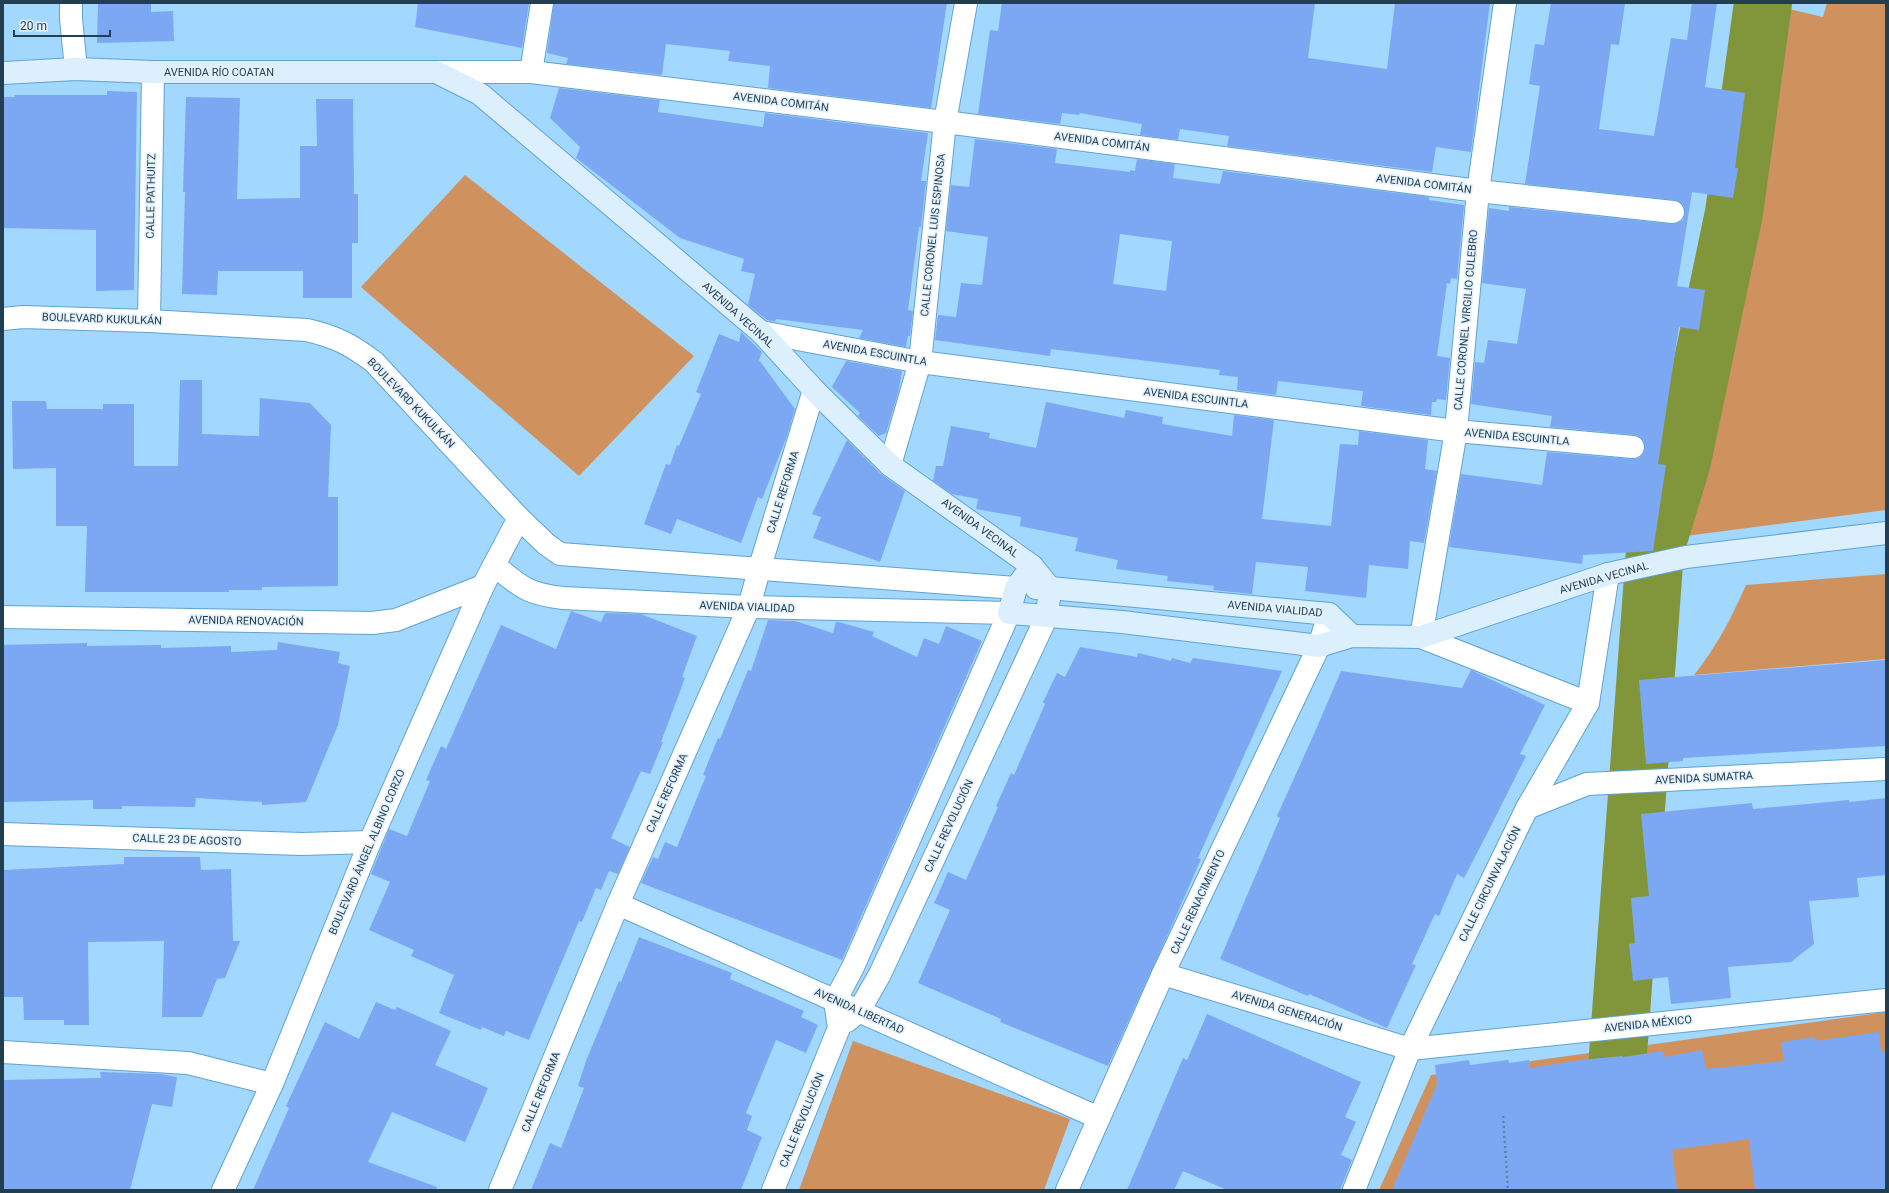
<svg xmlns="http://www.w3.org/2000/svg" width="1889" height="1193" viewBox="0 0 1889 1193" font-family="Roboto,sans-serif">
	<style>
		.green { fill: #cf925e }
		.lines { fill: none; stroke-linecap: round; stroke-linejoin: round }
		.river { stroke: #81963b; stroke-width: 58 }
		.building { fill: #7ca8f3; fill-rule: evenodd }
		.street-casing { stroke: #60a3d1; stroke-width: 24 }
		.secondary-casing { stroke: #60a3d1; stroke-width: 24 }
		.path { stroke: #5e85a2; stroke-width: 2.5; stroke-dasharray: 2 3; stroke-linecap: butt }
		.street { stroke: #fff; stroke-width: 22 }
		.secondary { stroke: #dceffc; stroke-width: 22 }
		.labels { text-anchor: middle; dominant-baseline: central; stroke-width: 3.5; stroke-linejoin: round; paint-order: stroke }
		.street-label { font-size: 11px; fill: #223e51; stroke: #e5f2fc }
	</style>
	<rect width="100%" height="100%" fill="#a2d7fe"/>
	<g class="green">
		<polygon points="1827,3 1886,3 1886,510 1678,537 1771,5 1823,17"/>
		<polygon points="465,175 694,356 579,476 361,287"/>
		<path d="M1886,574V659L1694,675C1717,646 1731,619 1746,585Z"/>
		<polygon points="1886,1012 1886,1190 1379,1190 1431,1075"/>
		<polygon points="853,1041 1070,1119 1044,1190 799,1190"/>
	</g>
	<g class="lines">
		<polyline class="river" points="1608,1190 1655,550 1682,461 1734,213 1763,3"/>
	</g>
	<g class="building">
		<polygon points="98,3 151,3 151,12 173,11 174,41 97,43"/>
		<polygon points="418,3 529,3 522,48 415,27"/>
		<polygon points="554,3 947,3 931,108 768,88 770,66 728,61 730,51 666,44 662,75 566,64 568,58 547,53"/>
		<polygon points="1002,3 1315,3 1308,58 1387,69 1395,3 1490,3 1471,152 1436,147 1432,172 1227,146 1229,136 1180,129 1178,140 1140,135 1142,124 1080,113 1079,115 1062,113 1060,124 978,114 990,30 998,31"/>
		<polygon points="1551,3 1625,3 1619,45 1611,44 1599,129 1654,136 1671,38 1687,40 1692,3 1717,3 1705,87 1745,93 1735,168 1738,168 1733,198 1692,192 1677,286 1705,290 1699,330 1679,327 1658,464 1666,465 1653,551 1583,555 1582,564 1449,547 1461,474 1542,485 1547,452 1632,459 1639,458 1643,454 1645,449 1644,441 1640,437 1635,435 1550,427 1552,416 1471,404 1475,362 1484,363 1488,340 1517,344 1526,289 1482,283 1489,208 1509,211 1509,207 1672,224 1678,223 1683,220 1685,214 1684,207 1680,202 1674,200 1525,184 1540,86 1529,84 1535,44 1544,45"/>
		<polygon points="559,88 660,100 658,112 763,127 765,113 928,133 921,181 926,181 921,227 919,227 908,310 913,311 910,336 908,336 906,347 859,338 863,330 776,319 775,322 767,320 748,305 755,274 741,271 744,259 680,238 576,158 580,147 550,118"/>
		<polygon points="107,91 137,92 134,290 96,291 96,230 3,228 3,97 15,97 14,95 107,95"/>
		<polygon points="186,97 240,98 237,199 300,198 300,146 317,146 316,99 353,99 354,194 358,194 358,243 352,243 352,298 303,298 303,271 218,271 217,295 182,294 185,192 183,192"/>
		<path d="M975,139L1057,149L1055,163L1130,172V170L1135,171L1137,159L1175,164L1173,178L1220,184L1223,171L1429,197V200L1464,205L1457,279L1451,278L1450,284L1447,283L1437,356L1450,358L1446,400L1437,399L1436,402H1432L1431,415L1361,406L1363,391L1278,381L1276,395L1237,390L1238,377L1219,375L1220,370L1051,349L1050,356L935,340L938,315L956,317L961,283L982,285L988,237L946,231L951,185L969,187ZM1120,234L1172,241L1166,291L1113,284Z"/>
		<polygon points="741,332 762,352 759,360 795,409 787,436 762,499 758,497 741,543 677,519 671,534 644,524 666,464 670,465 677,445 679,446 701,394 696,392 719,334 739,342"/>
		<polygon points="846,361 902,371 898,393 886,433 879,436 858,416 860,413 832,387"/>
		<polygon points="180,380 202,380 202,434 259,436 260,398 310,403 331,425 328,497 338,497 338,586 262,587 262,590 229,590 229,592 85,592 87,526 56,526 56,468 13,469 12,401 46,401 47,409 103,409 103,404 134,404 134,466 178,466"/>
		<polygon points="1046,402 1124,418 1126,410 1163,417 1162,424 1232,436 1234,415 1274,420 1262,519 1331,526 1340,444 1358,445 1359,431 1428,440 1425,469 1437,471 1424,543 1410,541 1408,569 1369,565 1366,598 1305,591 1308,567 1256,562 1252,594 1213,590 1214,586 1167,581 1168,576 1116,569 1118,560 1075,551 1078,538 1020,526 1021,517 976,509 978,499 952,494 933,481 936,466 943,466 951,426 990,433 989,438 1036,448"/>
		<polygon points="847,440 881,474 905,491 880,562 813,538 821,517 812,514"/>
		<polygon points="571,611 601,622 605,613 641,614 697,636 682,677 685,678 661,742 663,742 650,774 641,771 611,838 630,847 618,874 609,871 601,890 596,888 582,922 579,921 529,1040 506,1031 504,1036 482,1027 481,1030 439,1013 454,975 411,956 414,950 369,930 390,882 371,874 389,829 407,836 430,781 426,780 441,746 446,749 501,625 556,649"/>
		<polygon points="768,620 795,621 833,633 836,622 839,622 874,632 872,636 917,657 924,638 939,644 946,626 982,641 842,960 641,883 653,857 658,859 665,842 677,847 706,776 703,775 718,738 720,739 748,670 751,671"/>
		<polygon points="278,642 340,652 338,663 350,666 338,725 306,802 262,805 262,802 196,798 195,807 122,806 122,809 93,809 93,800 3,802 3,645 87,643 87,646 161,645 161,648 231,646 231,652 277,650"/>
		<polygon points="1080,647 1137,657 1138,653 1171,661 1172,658 1190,663 1193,658 1282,671 1198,858 1201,859 1170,930 1108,1066 1000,1022 1001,1019 918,983 950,910 934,903 948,872 966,880 998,807 996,806 1011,773 1014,775 1045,704 1043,702 1057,673 1065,677"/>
		<polygon points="1886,660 1886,746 1683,758 1683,761 1646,764 1639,680"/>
		<polygon points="1471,670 1545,705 1520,754 1526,756 1489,830 1464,878 1457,874 1439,916 1435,914 1412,964 1416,965 1387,1028 1309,994 1308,996 1220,959 1280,818 1277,816 1314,734 1341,671 1462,688"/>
		<polygon points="1886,798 1886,875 1857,878 1859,897 1809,901 1814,944 1791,962 1728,967 1731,998 1671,1004 1668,977 1633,981 1629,944 1635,943 1631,898 1649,896 1641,814 1752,803 1753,809 1849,800 1850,802"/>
		<polygon points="124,857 200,857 201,870 231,869 233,941 240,941 225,978 217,979 202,1017 162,1017 164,941 88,942 89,1025 64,1025 64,1020 24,1020 23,997 3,997 3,870 124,864"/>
		<polygon points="639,937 732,973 730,979 804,1011 801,1017 818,1025 806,1053 776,1040 746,1113 752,1116 747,1130 762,1137 741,1190 531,1190 550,1143 561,1148 584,1088 578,1086 586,1061 619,981 621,982"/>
		<polygon points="376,1002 395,1010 397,1007 451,1031 435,1065 488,1088 465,1142 392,1112 368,1162 437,1187 436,1190 253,1190 289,1108 286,1106 325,1022 359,1039"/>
		<polygon points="1207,1014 1361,1082 1345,1117 1356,1122 1341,1155 1352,1160 1340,1190 1227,1190 1183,1171 1174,1190 1127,1190 1183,1058 1187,1060"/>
		<polygon points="1879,1032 1881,1052 1886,1051 1886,1190 1755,1190 1749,1139 1672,1150 1677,1190 1392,1190 1437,1084 1435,1065 1469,1060 1470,1065 1508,1060 1509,1063 1529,1060 1530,1068 1581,1060 1622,1056 1623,1057 1663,1051 1664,1057 1702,1050 1706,1069 1784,1061 1781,1042 1815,1037 1815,1041"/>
		<polygon points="100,1072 160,1074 177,1077 172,1107 152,1104 130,1190 3,1190 3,1080 101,1078"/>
	</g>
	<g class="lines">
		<g class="street-casing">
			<g id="street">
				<polyline points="71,3 71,19 76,69"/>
				<polyline points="1505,3 1478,191 1456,431 1421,637 1588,703"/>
				<polyline points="436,72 531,72 542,3"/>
				<polyline points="531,72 945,122 1478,191 1673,212"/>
				<path d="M3,319L23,317L149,321L307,330C336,337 350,344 374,362L519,518L546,544L560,554L1016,588"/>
				<polyline points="149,321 153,72"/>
				<polyline points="761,332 920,362 1456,431 1633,447"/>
				<polyline points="890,465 920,362 945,122 966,3"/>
				<path d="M494,565C521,587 527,594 563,598L749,607L1009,613L853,967L835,1001L839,1028L773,1190"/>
				<polyline points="3,617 372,623 396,620 483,586"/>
				<polyline points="1527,808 1587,784 1886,769"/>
				<polyline points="3,834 302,844 370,842"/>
				<polyline points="618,904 1099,1118"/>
				<polyline points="1163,974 1410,1049 1886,1000"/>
				<polyline points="847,1021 859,1011 880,974 1047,616"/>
				<polyline points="3,1052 188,1063 272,1084"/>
				<polyline points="223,1190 272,1084 370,842 483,586 519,518"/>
				<polyline points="500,1190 618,904 749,607 759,570 814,390"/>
				<polyline points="1067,1190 1163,974 1319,646 1329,614"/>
				<polyline points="1354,1190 1410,1049 1527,808 1588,703 1608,574"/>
			</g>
		</g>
		<g class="secondary-casing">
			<g id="secondary">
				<polyline points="3,73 76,69 153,72 436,72 480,94 761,332 814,390 890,465 1032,566 1050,588 1047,616"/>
				<polyline points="1032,566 1016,588 1009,613 1122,622 1319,646 1352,636 1421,637 1608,574 1686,557 1886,533"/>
				<polyline points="1036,588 1050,588 1329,614 1352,636"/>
			</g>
		</g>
		<polyline class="path" points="1503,1116 1508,1190"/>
		<use href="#street" class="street"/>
		<use href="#secondary" class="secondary"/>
	</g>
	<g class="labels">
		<g class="street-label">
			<text x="219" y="72">AVENIDA RÍO COATAN</text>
			<text transform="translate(781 102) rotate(7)">AVENIDA COMITÁN</text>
			<text transform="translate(1102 142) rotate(7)">AVENIDA COMITÁN</text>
			<text transform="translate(1424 184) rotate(7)">AVENIDA COMITÁN</text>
			<text transform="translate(151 196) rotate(-89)">CALLE PATHUITZ</text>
			<text transform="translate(933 235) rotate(-84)">CALLE CORONEL LUIS ESPINOSA</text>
			<text transform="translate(738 315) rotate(42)">AVENIDA VECINAL</text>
			<text transform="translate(102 319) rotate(2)">BOULEVARD KUKULKÁN</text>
			<text transform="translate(1466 320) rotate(-85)">CALLE CORONEL VIRGILIO CULEBRO</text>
			<text transform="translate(875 353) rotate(10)">AVENIDA ESCUINTLA</text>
			<text transform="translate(1196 398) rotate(7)">AVENIDA ESCUINTLA</text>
			<text transform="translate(411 403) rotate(46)">BOULEVARD KUKULKÁN</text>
			<text transform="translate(1517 437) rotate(5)">AVENIDA ESCUINTLA</text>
			<text transform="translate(783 492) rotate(-73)">CALLE REFORMA</text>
			<text transform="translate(980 528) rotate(36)">AVENIDA VECINAL</text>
			<text transform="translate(1604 578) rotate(-16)">AVENIDA VECINAL</text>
			<text transform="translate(747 607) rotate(2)">AVENIDA VIALIDAD</text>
			<text transform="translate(1275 609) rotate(5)">AVENIDA VIALIDAD</text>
			<text transform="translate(246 621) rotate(1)">AVENIDA RENOVACIÓN</text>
			<text transform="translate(1704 778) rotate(-3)">AVENIDA SUMATRA</text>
			<text transform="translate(667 793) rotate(-66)">CALLE REFORMA</text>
			<text transform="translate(949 826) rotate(-65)">CALLE REVOLUCIÓN</text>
			<text transform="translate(187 840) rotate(2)">CALLE 23 DE AGOSTO</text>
			<text transform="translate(367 852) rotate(-67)">BOULEVARD ÁNGEL ALBINO CORZO</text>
			<text transform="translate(1490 884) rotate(-64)">CALLE CIRCUNVALACIÓN</text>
			<text transform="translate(1198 902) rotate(-65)">CALLE RENACIMIENTO</text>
			<text transform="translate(859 1011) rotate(24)">AVENIDA LIBERTAD</text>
			<text transform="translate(1287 1011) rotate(17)">AVENIDA GENERACIÓN</text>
			<text transform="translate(1648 1024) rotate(-6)">AVENIDA MÉXICO</text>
			<text transform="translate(541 1092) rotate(-68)">CALLE REFORMA</text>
			<text transform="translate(802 1120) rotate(-68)">CALLE REVOLUCIÓN</text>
		</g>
	</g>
	<rect width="1889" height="1193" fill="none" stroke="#223e51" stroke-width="8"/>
	<path d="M14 30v6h96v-6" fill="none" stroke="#223e51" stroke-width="2"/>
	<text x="20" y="30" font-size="12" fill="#223e51" stroke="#e5f2fc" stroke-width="3" paint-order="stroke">20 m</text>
</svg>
